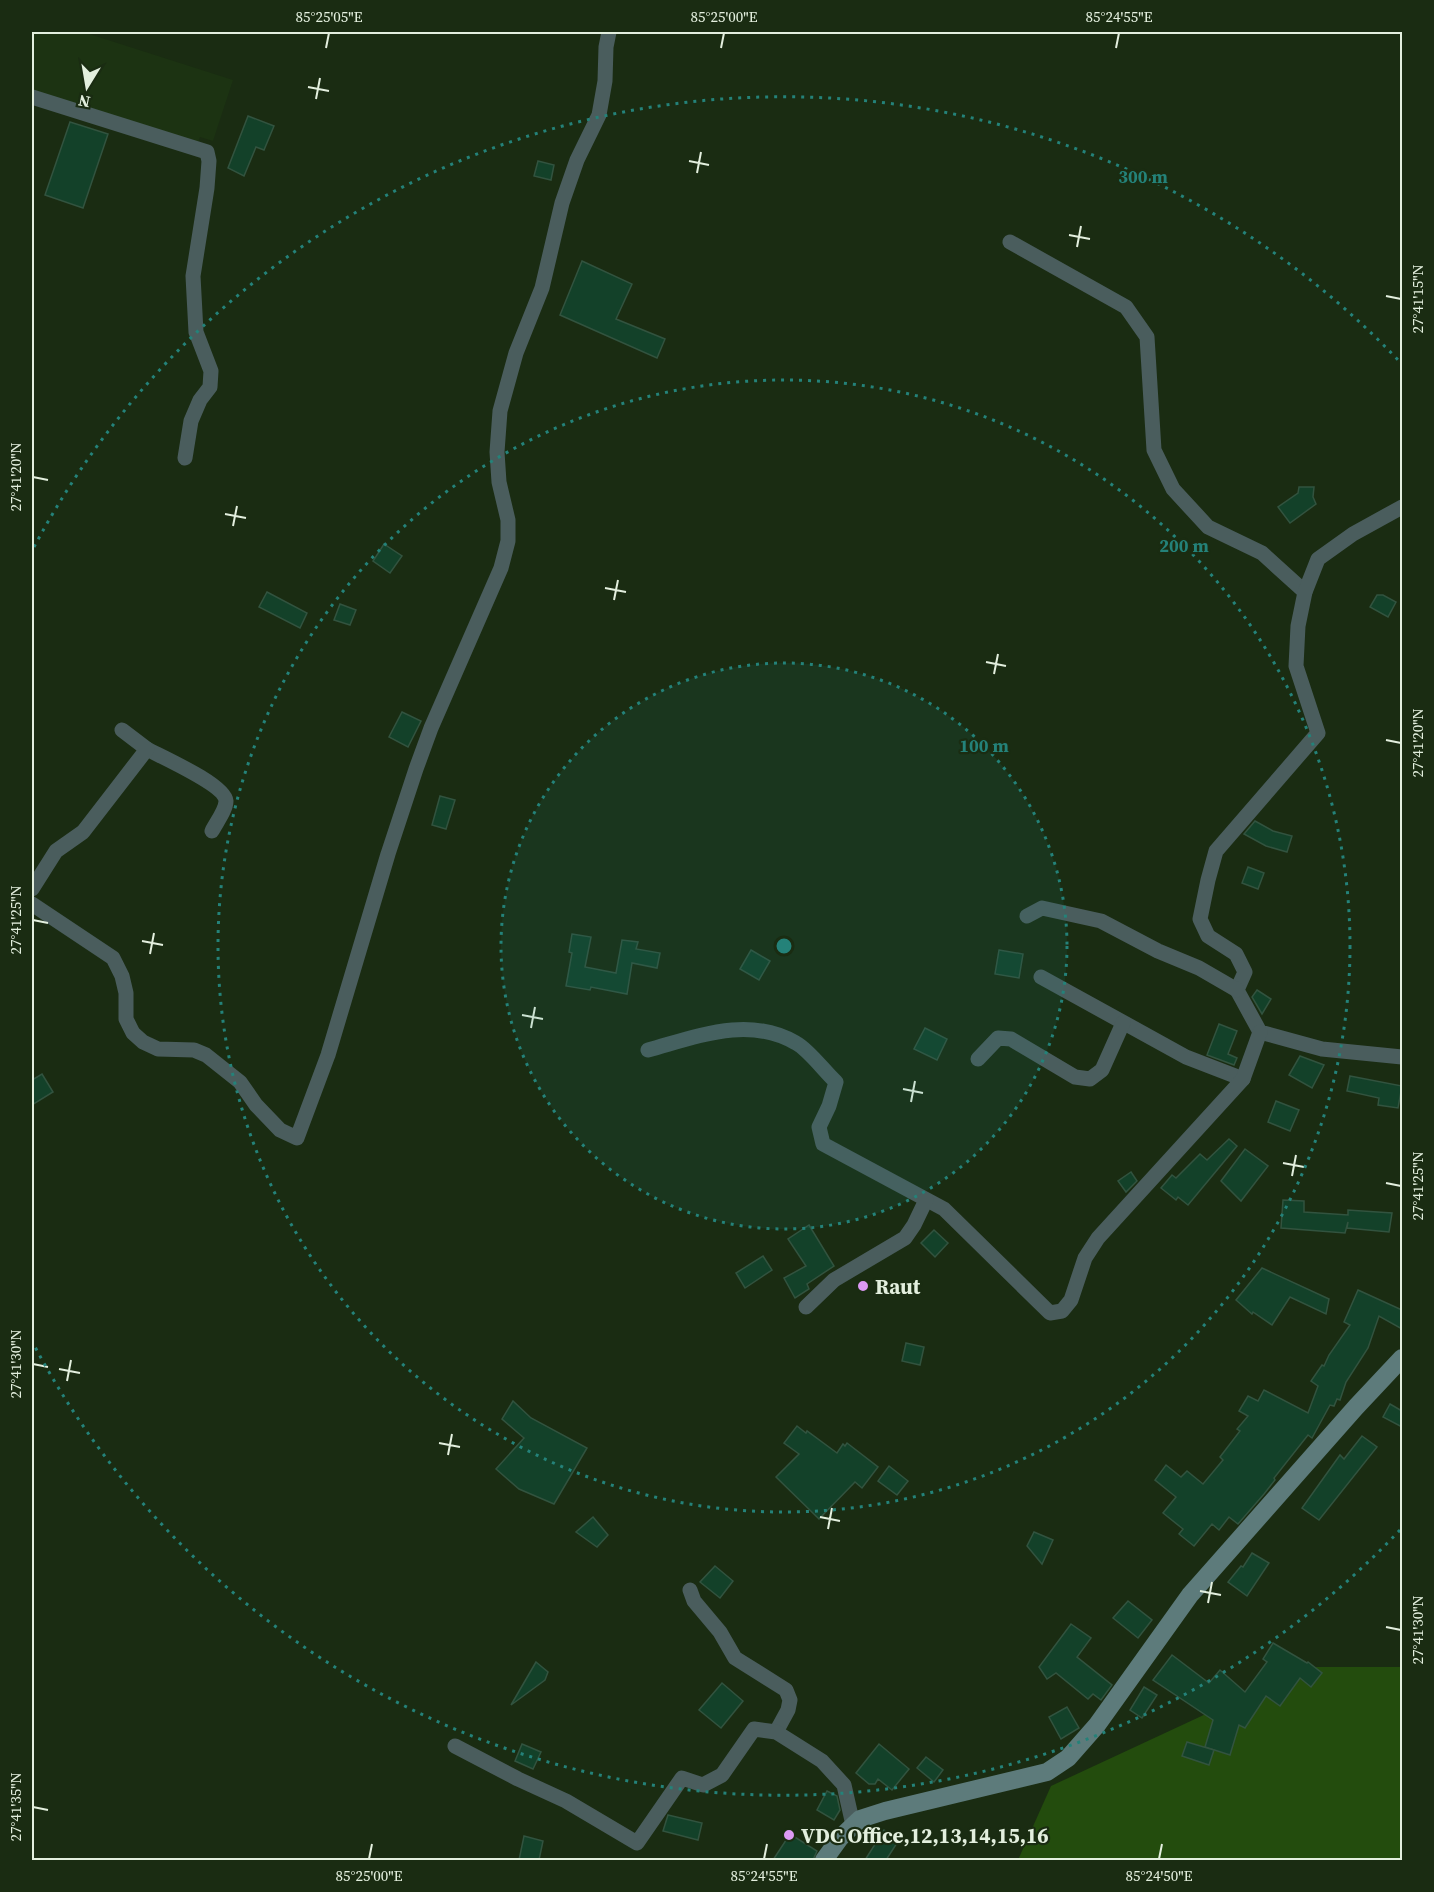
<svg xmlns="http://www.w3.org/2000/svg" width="1434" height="1892" viewBox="0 0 1434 1892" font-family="'Source Serif 4',serif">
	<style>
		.built { fill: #1c3312 }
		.green { fill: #234c0d }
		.building { fill: #134129; stroke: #32533f; stroke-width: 1.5 }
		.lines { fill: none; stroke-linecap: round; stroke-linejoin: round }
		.minor { stroke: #4a5d5d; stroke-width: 15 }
		.secondary { stroke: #5d7b7b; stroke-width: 18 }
		.ticks { fill: none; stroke: #e3efde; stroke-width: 2 }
		.ring { fill: none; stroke: #248279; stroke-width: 3; stroke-dasharray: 3 6 }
		.poi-dot { fill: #dc99f4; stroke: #1a2c12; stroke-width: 2 }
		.labels { text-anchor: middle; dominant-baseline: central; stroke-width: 4.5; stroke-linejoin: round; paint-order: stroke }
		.poi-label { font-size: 21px; font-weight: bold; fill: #e3efde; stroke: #1a2c12; text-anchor: start }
		.centre { fill: #248279; stroke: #1a2c12; stroke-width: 3 }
		.ring-label { font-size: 18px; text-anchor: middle; font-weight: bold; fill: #248279; stroke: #1a2c12; stroke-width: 4.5; stroke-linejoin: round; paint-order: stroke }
		.neatline { fill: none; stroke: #e3efde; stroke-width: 2 }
		.ticks-label { font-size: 15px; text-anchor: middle; fill: #e3efde }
	</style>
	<rect width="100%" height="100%" fill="#1a2c12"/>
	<polygon class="built" points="32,32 83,32 233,80 213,141 200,137 197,145 32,92"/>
	<polygon class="green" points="1307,1667 1402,1667 1402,1860 1018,1860 1051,1786"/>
	<g class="building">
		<polygon points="248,116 274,126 264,150 256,147 244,176 228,168"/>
		<polygon points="70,122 108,134 83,208 45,195"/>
		<polygon points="538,161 554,165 551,180 534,176"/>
		<polygon points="582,261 632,284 616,319 665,339 657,358 560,315"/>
		<polygon points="1299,487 1314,487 1313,497 1316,504 1290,523 1278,507 1298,493"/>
		<polygon points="384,544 402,556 390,573 373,561"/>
		<polygon points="267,592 307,613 300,628 259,607"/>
		<polygon points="1377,595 1383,595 1396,602 1388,617 1370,607"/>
		<polygon points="340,604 356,610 350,625 334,620"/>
		<polygon points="402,712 421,721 408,747 389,737"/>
		<polygon points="440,796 455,800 446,829 432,825"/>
		<polygon points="1255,821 1273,831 1292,836 1287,852 1266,846 1244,834"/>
		<polygon points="1248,867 1264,873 1258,889 1242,883"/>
		<polygon points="572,934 591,937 585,967 616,973 622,940 638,942 636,949 660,953 657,968 632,963 627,994 591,987 590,990 566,986 572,953 569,952"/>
		<polygon points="751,950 770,961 759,980 740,969"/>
		<polygon points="999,950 1023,954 1019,978 995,974"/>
		<polygon points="1257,990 1271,999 1262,1014 1252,997"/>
		<polygon points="1219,1024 1237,1031 1228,1054 1237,1058 1234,1065 1207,1055"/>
		<polygon points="925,1028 947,1039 937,1060 914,1049"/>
		<polygon points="1300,1056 1324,1065 1312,1088 1289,1075"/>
		<polygon points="42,1074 53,1092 32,1105 32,1080"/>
		<polygon points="1350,1076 1402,1086 1398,1108 1378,1105 1379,1098 1347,1091"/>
		<polygon points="1276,1101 1299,1110 1290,1131 1268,1122"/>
		<polygon points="1229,1139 1237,1146 1188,1205 1178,1197 1176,1200 1161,1188 1172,1175 1176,1178 1200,1154 1207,1160"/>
		<polygon points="1245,1149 1268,1166 1241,1201 1221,1181"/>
		<polygon points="1131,1172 1137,1181 1126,1192 1118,1181"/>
		<polygon points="1283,1200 1304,1201 1304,1212 1348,1215 1348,1210 1392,1213 1389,1232 1347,1228 1348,1222 1345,1233 1281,1228"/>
		<polygon points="809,1225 834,1266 807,1284 809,1289 795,1298 784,1278 806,1266 788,1239"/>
		<polygon points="934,1230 948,1243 935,1257 921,1243"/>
		<polygon points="763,1256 772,1270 745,1288 736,1273"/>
		<polygon points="1262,1268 1329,1299 1326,1314 1290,1297 1272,1325 1253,1312 1252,1314 1236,1300"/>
		<polygon points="1358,1290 1402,1310 1402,1329 1379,1316 1368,1348 1346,1382 1340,1400 1337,1399 1334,1406 1330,1405 1312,1438 1308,1435 1274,1478 1275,1480 1264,1494 1238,1524 1229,1517 1219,1530 1212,1524 1194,1546 1179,1534 1183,1529 1163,1513 1176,1497 1155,1480 1166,1465 1181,1477 1187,1471 1203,1484 1223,1460 1220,1457 1240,1431 1237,1429 1248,1416 1239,1411 1248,1396 1258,1401 1264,1390 1308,1413 1318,1386 1311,1381 1322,1365 1324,1366 1329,1355 1350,1325 1344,1322"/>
		<polygon points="906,1343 924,1347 920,1365 902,1361"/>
		<polygon points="513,1401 531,1418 587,1448 554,1504 519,1489 496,1469 524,1438 502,1419"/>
		<polygon points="1390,1404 1402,1411 1402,1427 1383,1417"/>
		<polygon points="797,1426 806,1433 807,1431 837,1453 843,1444 845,1446 847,1443 878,1467 862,1488 855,1482 819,1519 776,1477 799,1454 784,1443"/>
		<polygon points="1362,1436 1377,1447 1319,1520 1302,1508 1340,1455 1344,1459"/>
		<polygon points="889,1466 908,1481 897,1495 878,1481"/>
		<polygon points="593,1517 608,1535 597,1547 576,1532"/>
		<polygon points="1034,1532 1053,1540 1042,1564 1027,1546"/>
		<polygon points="1252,1553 1269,1563 1247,1596 1228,1582 1241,1566 1243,1567"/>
		<polygon points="715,1566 733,1581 720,1598 700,1582"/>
		<polygon points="1128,1601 1152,1620 1138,1638 1113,1618"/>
		<polygon points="1071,1624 1091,1638 1077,1657 1112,1685 1101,1700 1093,1694 1088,1699 1056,1673 1047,1679 1039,1667"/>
		<polygon points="1273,1643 1307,1663 1308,1662 1322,1673 1311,1687 1300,1678 1280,1706 1266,1696 1245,1728 1239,1725 1230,1755 1205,1747 1213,1720 1153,1680 1172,1655 1209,1683 1220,1670 1245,1692 1267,1662 1263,1659"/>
		<polygon points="536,1662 548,1672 545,1680 511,1705"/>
		<polygon points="722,1683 743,1701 721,1728 699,1710"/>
		<polygon points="1144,1687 1157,1695 1142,1718 1130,1710"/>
		<polygon points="1067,1707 1079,1728 1061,1739 1049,1717"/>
		<polygon points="1187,1742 1214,1750 1209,1765 1182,1756"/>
		<polygon points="522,1744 541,1752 533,1769 515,1761"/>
		<polygon points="879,1744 909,1769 892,1790 878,1779 875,1784 869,1784 856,1773"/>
		<polygon points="926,1757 943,1770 934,1782 917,1768"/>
		<polygon points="827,1791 837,1796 840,1810 834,1820 817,1810"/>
		<polygon points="668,1815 702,1823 698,1840 663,1831"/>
		<polygon points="884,1830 899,1840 886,1860 865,1860"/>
		<polygon points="790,1834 817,1851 813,1860 773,1860"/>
		<polygon points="524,1836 543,1841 539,1860 519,1860"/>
	</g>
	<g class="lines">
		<g class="minor">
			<polyline points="32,97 207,152 209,161 207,188 193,276 196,332 211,371 210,387 200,400 191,421 185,458"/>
			<polyline points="1010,242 1126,307 1147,337 1154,450 1173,489 1208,527 1262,553 1305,592"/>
			<polyline points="1402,507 1353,534 1318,559 1305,592 1298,626 1296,666 1318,733 1216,851 1208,880 1200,919 1208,936 1236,954 1245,972 1237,990 1260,1032 1322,1049 1402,1057"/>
			<path d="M147,749C162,757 225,785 226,801C226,810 216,823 212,831"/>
			<polyline points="32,889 56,851 83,832 147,749 122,730"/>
			<polyline points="32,904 113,958 122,976 126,993 126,1019 133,1033 143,1042 158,1049 194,1050 206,1055 240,1082 256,1105 280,1130 297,1138 328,1055 388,854 416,769 431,728 501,568 508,541 508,520 499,482 497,452 500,411 516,353 542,288 562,203 577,160 599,115 605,81 606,47 609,32"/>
			<polyline points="1027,916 1042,908 1101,921 1158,951 1199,968 1237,990"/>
			<polyline points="1041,977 1186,1057 1243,1079"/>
			<path d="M648,1050C696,1037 748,1015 796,1043C809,1050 824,1071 836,1082L829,1106L819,1127L823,1144L944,1209L1050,1313L1062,1311L1071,1300L1085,1258L1098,1238L1243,1079L1260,1032"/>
			<polyline points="978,1059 998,1038 1011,1039 1075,1077 1090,1079 1102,1070 1123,1023"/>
			<polyline points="806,1307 834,1280 905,1238 914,1225 926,1200"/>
			<polyline points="690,1590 694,1601 720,1632 735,1658 786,1690 790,1700 788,1710 776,1732"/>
			<polyline points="455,1746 518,1779 566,1801 637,1843 682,1778 703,1785 722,1775 754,1729 776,1732 822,1761 844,1785 853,1825"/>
		</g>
		<polyline class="secondary" points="824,1860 840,1838 860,1819 885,1811 1047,1772 1068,1758 1097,1725 1190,1595 1356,1407 1402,1358"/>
	</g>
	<path class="ticks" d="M326,48L329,33M721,48L724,33M1116,48L1119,33M308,87L329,91M316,99L320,78M689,161L709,165M697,173L701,152M1069,235L1090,239M1077,247L1081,226M1386,296L1401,299M33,477L48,480M225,514L246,518M233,526L237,506M605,588L626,592M614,600L618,580M986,662L1006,666M994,674L998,654M1386,740L1401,743M33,920L48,923M142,941L163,945M150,954L154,933M522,1015L543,1019M531,1028L535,1007M903,1089L923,1093M911,1102L915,1081M1283,1163L1304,1167M1292,1176L1296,1155M1386,1183L1401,1186M33,1364L48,1367M59,1369L80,1373M67,1381L71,1360M439,1443L460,1447M448,1455L452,1434M820,1517L840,1521M828,1529L832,1508M1200,1591L1221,1595M1208,1603L1212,1582M1386,1627L1401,1630M33,1807L48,1810M369,1859L372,1844M764,1859L767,1844M1159,1859L1162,1844"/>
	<circle cx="784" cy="946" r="283" fill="#248279" fill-opacity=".12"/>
	<g class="ring">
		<circle cx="784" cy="946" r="283"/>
		<circle cx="784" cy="946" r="566"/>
		<path d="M1400 1530A849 849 0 0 1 34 1345M34 547A849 849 0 0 1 1400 362"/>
	</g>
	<g class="poi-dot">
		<circle cx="863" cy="1286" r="6"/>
		<circle cx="789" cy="1835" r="6"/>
	</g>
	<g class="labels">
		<g class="poi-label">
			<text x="875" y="1286">Raut</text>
			<text x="801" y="1835">VDC Office,12,13,14,15,16</text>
		</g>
	</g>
	<circle cx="784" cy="946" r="9" class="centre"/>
	<g class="ring-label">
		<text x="1143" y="183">300 m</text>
		<text x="1184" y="552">200 m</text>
		<text x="984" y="752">100 m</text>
	</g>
	<rect width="1434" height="1892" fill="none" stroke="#1a2c12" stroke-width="66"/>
	<g transform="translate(87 87) rotate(191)" stroke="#1a2c12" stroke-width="4.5" paint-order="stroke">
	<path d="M0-4.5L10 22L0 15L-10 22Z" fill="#e3efde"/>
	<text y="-9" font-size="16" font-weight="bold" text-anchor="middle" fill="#e3efde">N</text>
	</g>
	<rect x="33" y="33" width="1368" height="1826" class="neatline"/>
	<g class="ticks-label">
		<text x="329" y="22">85°25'05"E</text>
		<text x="724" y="22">85°25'00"E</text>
		<text x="1119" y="22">85°24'55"E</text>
		<text transform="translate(1418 299) rotate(-90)" y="5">27°41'15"N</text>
		<text transform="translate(16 477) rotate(-90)" y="5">27°41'20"N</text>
		<text transform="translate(1418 743) rotate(-90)" y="5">27°41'20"N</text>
		<text transform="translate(16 920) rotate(-90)" y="5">27°41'25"N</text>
		<text transform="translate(1418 1186) rotate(-90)" y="5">27°41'25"N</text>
		<text transform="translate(16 1364) rotate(-90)" y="5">27°41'30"N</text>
		<text transform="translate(1418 1630) rotate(-90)" y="5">27°41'30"N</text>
		<text transform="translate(16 1807) rotate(-90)" y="5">27°41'35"N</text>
		<text x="369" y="1881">85°25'00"E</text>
		<text x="764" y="1881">85°24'55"E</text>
		<text x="1159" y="1881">85°24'50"E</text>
	</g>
</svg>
